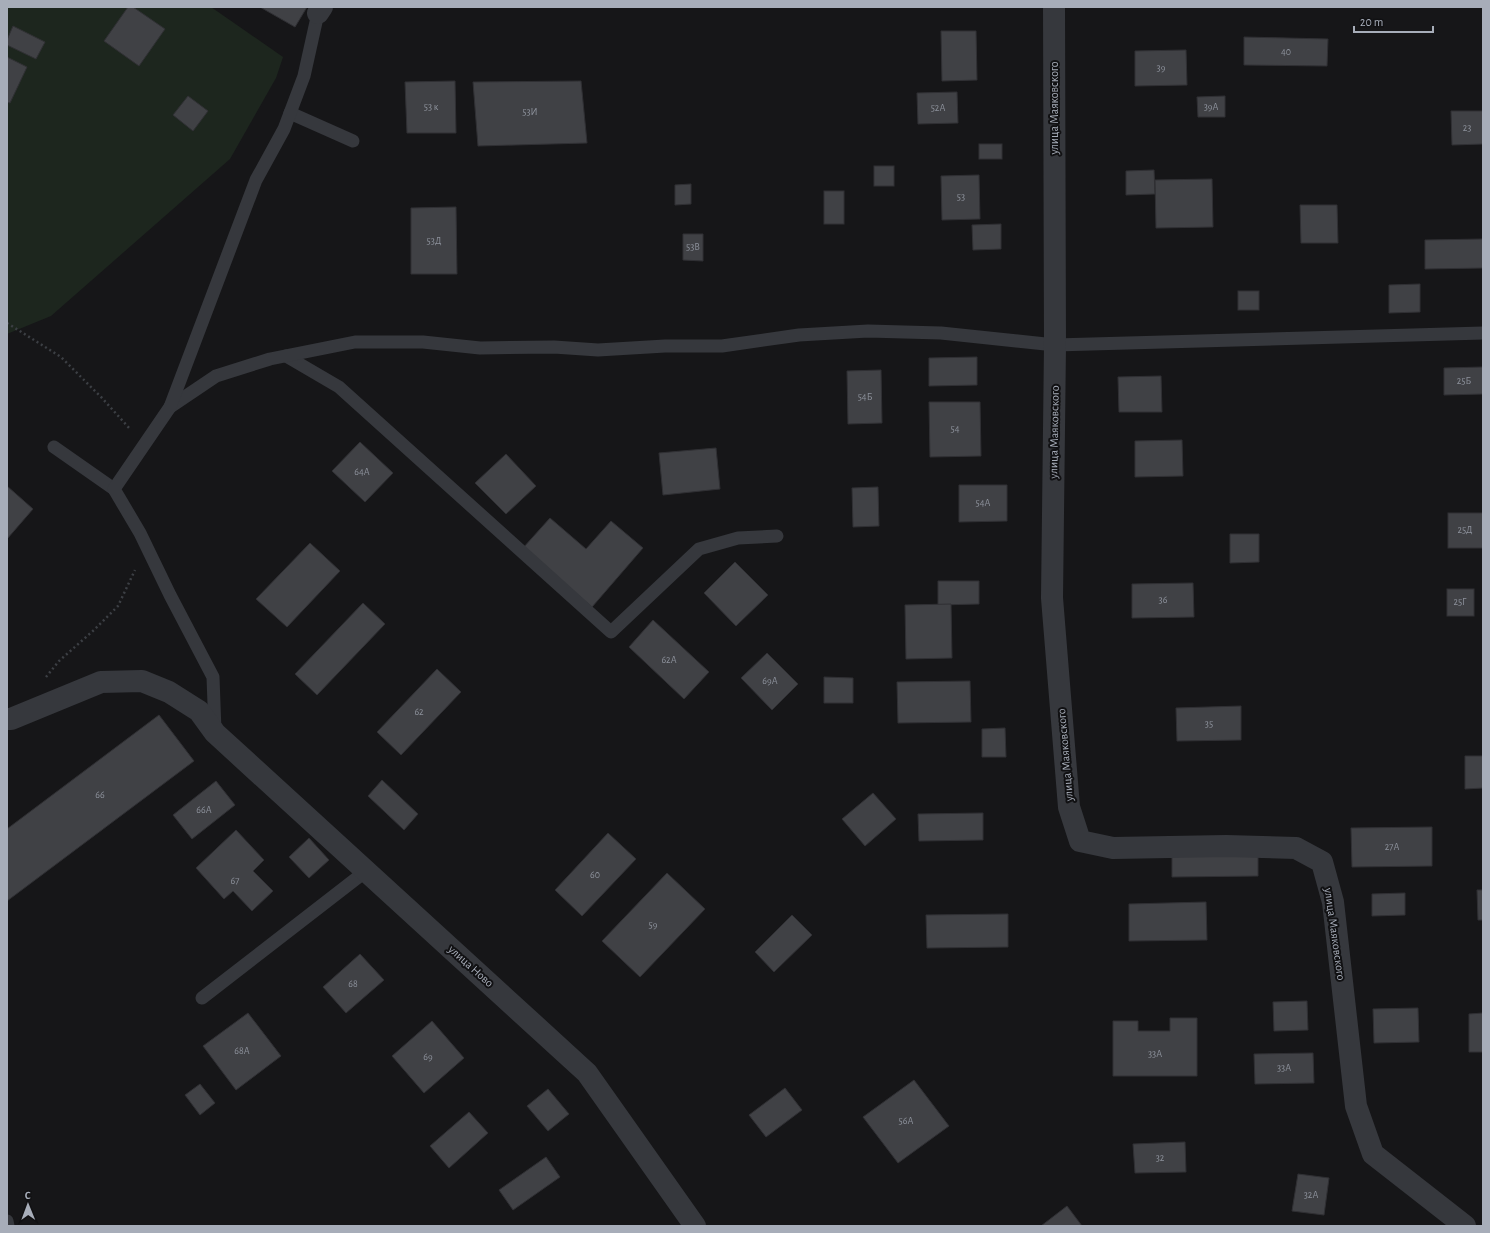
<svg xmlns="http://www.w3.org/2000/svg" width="1490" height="1233" viewBox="0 0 1490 1233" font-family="'Alegreya Sans',sans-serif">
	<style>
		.green { fill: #1d261e }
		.building { fill: #404145; stroke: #303034 }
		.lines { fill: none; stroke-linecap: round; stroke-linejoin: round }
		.path { stroke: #3c3f44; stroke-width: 2.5; stroke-dasharray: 2 3; stroke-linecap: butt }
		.service { stroke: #36383d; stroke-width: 13 }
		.minor { stroke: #36383d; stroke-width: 22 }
		.labels { text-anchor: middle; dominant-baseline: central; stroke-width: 4; stroke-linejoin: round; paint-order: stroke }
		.number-label { font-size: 10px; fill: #8d929c }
		.street-label { font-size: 12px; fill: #a7adb9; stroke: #111113 }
	</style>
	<rect width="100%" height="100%" fill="#161618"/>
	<polygon class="green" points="7,7 211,7 283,57 276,78 230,159 51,316 7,334"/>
	<g class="building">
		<polygon points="128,7 133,7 165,29 139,66 104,41"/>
		<polygon points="260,7 307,7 295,27"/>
		<polygon points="13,26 45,42 36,59 7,45 7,40"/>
		<polygon points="941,31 976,31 977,80 942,81"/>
		<polygon points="1244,37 1328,39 1327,66 1244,65"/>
		<polygon points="1186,50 1187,85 1135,86 1135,51"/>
		<polygon points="7,57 27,67 10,103 7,102"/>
		<polygon points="455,81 456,133 407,133 405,82"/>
		<polygon points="581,81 587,143 478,146 473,82"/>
		<polygon points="957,92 958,123 918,124 917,93"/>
		<polygon points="188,96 208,111 193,131 173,115"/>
		<polygon points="1225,96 1225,117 1198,117 1197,97"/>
		<polygon points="1451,111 1483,111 1483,144 1452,145"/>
		<rect x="979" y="144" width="23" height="15"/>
		<rect x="874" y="166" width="20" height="20"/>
		<polygon points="1154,170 1155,194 1126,195 1126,171"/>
		<polygon points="979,175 980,219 942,220 941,176"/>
		<polygon points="1212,179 1213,227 1156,228 1155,180"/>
		<polygon points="691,184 691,204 675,205 675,185"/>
		<rect x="824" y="191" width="20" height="33"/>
		<polygon points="1300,205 1337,205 1338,243 1301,243"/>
		<polygon points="456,207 457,274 411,274 411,208"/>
		<polygon points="1001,224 1001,249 973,250 972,225"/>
		<polygon points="683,234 703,234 703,261 683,260"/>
		<polygon points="1483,239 1483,268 1425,269 1425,240"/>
		<polygon points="1420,284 1420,312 1389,313 1389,285"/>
		<rect x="1238" y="291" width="21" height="19"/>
		<polygon points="977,357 977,385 929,386 929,358"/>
		<polygon points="1483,367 1483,394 1444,395 1444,368"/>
		<polygon points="881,370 882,423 848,424 847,371"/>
		<polygon points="1161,376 1162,412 1119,412 1118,377"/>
		<polygon points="929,402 980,402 981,456 930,457"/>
		<polygon points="1182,440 1183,476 1135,477 1135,441"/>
		<polygon points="360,442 393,473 365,502 332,471"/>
		<polygon points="716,448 720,489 663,495 659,453"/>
		<polygon points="506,454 536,486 506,514 475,483"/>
		<polygon points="959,485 1007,485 1007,521 959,522"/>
		<polygon points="7,486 33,509 7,539"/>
		<polygon points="878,487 879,526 853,527 852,488"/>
		<rect x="1448" y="513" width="35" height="35"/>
		<polygon points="550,518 586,549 611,521 643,548 592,607 523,548"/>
		<polygon points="1230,534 1259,534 1259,562 1230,563"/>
		<polygon points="310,543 340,571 287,627 256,599"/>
		<polygon points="735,562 768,595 736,626 704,593"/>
		<polygon points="938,581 979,581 979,604 938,605"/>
		<polygon points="1193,583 1194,617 1132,618 1132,584"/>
		<rect x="1447" y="589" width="27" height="27"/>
		<polygon points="363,603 385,624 317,695 295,674"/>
		<polygon points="951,604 952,658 906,659 905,605"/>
		<polygon points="653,620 709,672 684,699 629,647"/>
		<polygon points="767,653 798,684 772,710 741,678"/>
		<polygon points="437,669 461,692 401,755 377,732"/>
		<polygon points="824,677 853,678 853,703 824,703"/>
		<polygon points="970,681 971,722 898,723 897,682"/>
		<polygon points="1241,706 1241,740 1177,741 1176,708"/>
		<polygon points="159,715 194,761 7,901 7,829"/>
		<polygon points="1005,728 1006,757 982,757 982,729"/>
		<polygon points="1465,756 1483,756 1483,788 1465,789"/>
		<polygon points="382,780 418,814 404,830 368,796"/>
		<polygon points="216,781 235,805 192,839 173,815"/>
		<polygon points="873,793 896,819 865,846 842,819"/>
		<polygon points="983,813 983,840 919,841 918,814"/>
		<polygon points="1432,827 1432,866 1352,867 1351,828"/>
		<polygon points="236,830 264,860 253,871 273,891 252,911 233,891 224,899 196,868"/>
		<polygon points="608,833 636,859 582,916 555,890"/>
		<polygon points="309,838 329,860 309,878 289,857"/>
		<polygon points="1258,851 1258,876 1172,877 1172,853"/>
		<polygon points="667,873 705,909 640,977 602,941"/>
		<polygon points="1477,890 1483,890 1483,920 1478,920"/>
		<polygon points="1405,893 1405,915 1372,916 1372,894"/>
		<polygon points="1206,902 1207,940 1129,941 1129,904"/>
		<polygon points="1008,914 1008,947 927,948 926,915"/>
		<polygon points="792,915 812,935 774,972 755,952"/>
		<polygon points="360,954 384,980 346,1013 323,987"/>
		<polygon points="1307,1001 1308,1030 1274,1031 1273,1002"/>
		<polygon points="1418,1008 1419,1042 1374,1043 1373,1009"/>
		<polygon points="248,1013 281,1056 236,1090 203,1046"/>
		<polygon points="1483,1013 1483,1052 1469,1052 1469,1014"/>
		<polygon points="1170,1018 1197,1018 1197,1076 1113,1076 1113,1021 1138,1021 1138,1031 1170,1031"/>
		<polygon points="432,1021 464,1058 424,1093 392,1056"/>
		<polygon points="1313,1053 1314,1083 1255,1084 1254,1054"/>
		<polygon points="914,1080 949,1126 898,1163 863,1117"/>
		<polygon points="200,1084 215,1103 200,1115 185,1095"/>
		<polygon points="785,1088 802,1110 766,1137 749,1115"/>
		<polygon points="548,1089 569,1114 548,1131 527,1106"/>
		<polygon points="469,1112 488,1133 449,1168 430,1146"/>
		<polygon points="1185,1142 1186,1172 1135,1173 1133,1144"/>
		<polygon points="546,1157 560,1177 513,1210 499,1190"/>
		<polygon points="1298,1174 1329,1178 1324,1215 1292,1211"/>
		<polygon points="1067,1206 1082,1226 1041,1226"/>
	</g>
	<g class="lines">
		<g class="path">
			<polyline points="7,323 61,357 102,398 130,429"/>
			<polyline points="46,677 59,661 94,630 118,606 135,570"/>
		</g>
		<g class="service">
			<polyline points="290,113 353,141"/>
			<polyline points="286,356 339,387 611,632 699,549 738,538 777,536"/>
			<polyline points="170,407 216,376 270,359 355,342 423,342 480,348 554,347 598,350 665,346 722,346 799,335 868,331 941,333 1055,345 1483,333"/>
			<polyline points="54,447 114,489"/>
			<polyline points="215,731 213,677 170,595 140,533 114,489 170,407 256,180 284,129 304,76 318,13"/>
			<polyline points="202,998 366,871"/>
			<polyline points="7,1221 8,1226"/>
		</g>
		<g class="minor">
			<polyline points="1054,7 1055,345 1052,598 1069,807 1080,841 1113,848 1226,846 1296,848 1322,862 1333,902 1356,1106 1373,1154 1465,1226"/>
			<polyline points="318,13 322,7"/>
			<polyline points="7,719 11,719 101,682 142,681 169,692 199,711 215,733 587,1073 695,1226"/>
		</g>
	</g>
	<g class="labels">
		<g class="number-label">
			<text x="1286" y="52">40</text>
			<text x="1161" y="68">39</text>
			<text x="431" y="107">53 к</text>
			<text x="1211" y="107">39А</text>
			<text x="938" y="108">52А</text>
			<text x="530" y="112">53И</text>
			<text x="1467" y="128">23</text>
			<text x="961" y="197">53</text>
			<text x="434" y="241">53Д</text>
			<text x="693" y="247">53В</text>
			<text x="1464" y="381">25Б</text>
			<text x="865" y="397">54Б</text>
			<text x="955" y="429">54</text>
			<text x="362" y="472">64А</text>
			<text x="983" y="503">54А</text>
			<text x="1465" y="530">25Д</text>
			<text x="1163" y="600">36</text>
			<text x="1460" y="602">25Г</text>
			<text x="669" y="660">62А</text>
			<text x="770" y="681">69А</text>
			<text x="419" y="712">62</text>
			<text x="1209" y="724">35</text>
			<text x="100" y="795">66</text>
			<text x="204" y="810">66А</text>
			<text x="1392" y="847">27А</text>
			<text x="595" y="875">60</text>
			<text x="235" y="881">67</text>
			<text x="653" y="925">59</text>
			<text x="353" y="984">68</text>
			<text x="242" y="1051">68А</text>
			<text x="1155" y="1054">33А</text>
			<text x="428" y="1057">69</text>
			<text x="1284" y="1068">33А</text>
			<text x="906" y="1121">56А</text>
			<text x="1160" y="1158">32</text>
			<text x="1311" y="1195">32А</text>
		</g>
		<g class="street-label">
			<text transform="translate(1054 108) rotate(-90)">улица Маяковского</text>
			<text transform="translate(1054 432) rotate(-89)">улица Маяковского</text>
			<text transform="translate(1065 755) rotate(-95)">улица Маяковского</text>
			<text transform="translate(1335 934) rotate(82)">улица Маяковского</text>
			<text transform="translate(471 966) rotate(42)">улица Ново</text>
		</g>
	</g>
	<rect width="1490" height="1233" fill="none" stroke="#a7adb9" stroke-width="16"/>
	<g transform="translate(28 1205) rotate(359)" stroke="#111113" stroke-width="3" paint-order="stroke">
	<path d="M0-3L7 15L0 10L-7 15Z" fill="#a7adb9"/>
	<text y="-6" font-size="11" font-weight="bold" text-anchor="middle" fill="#a7adb9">С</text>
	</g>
	<path d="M1354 26v6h79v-6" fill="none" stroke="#a7adb9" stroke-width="2"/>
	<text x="1360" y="26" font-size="12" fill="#a7adb9" stroke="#111113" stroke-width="3" paint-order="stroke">20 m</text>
</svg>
